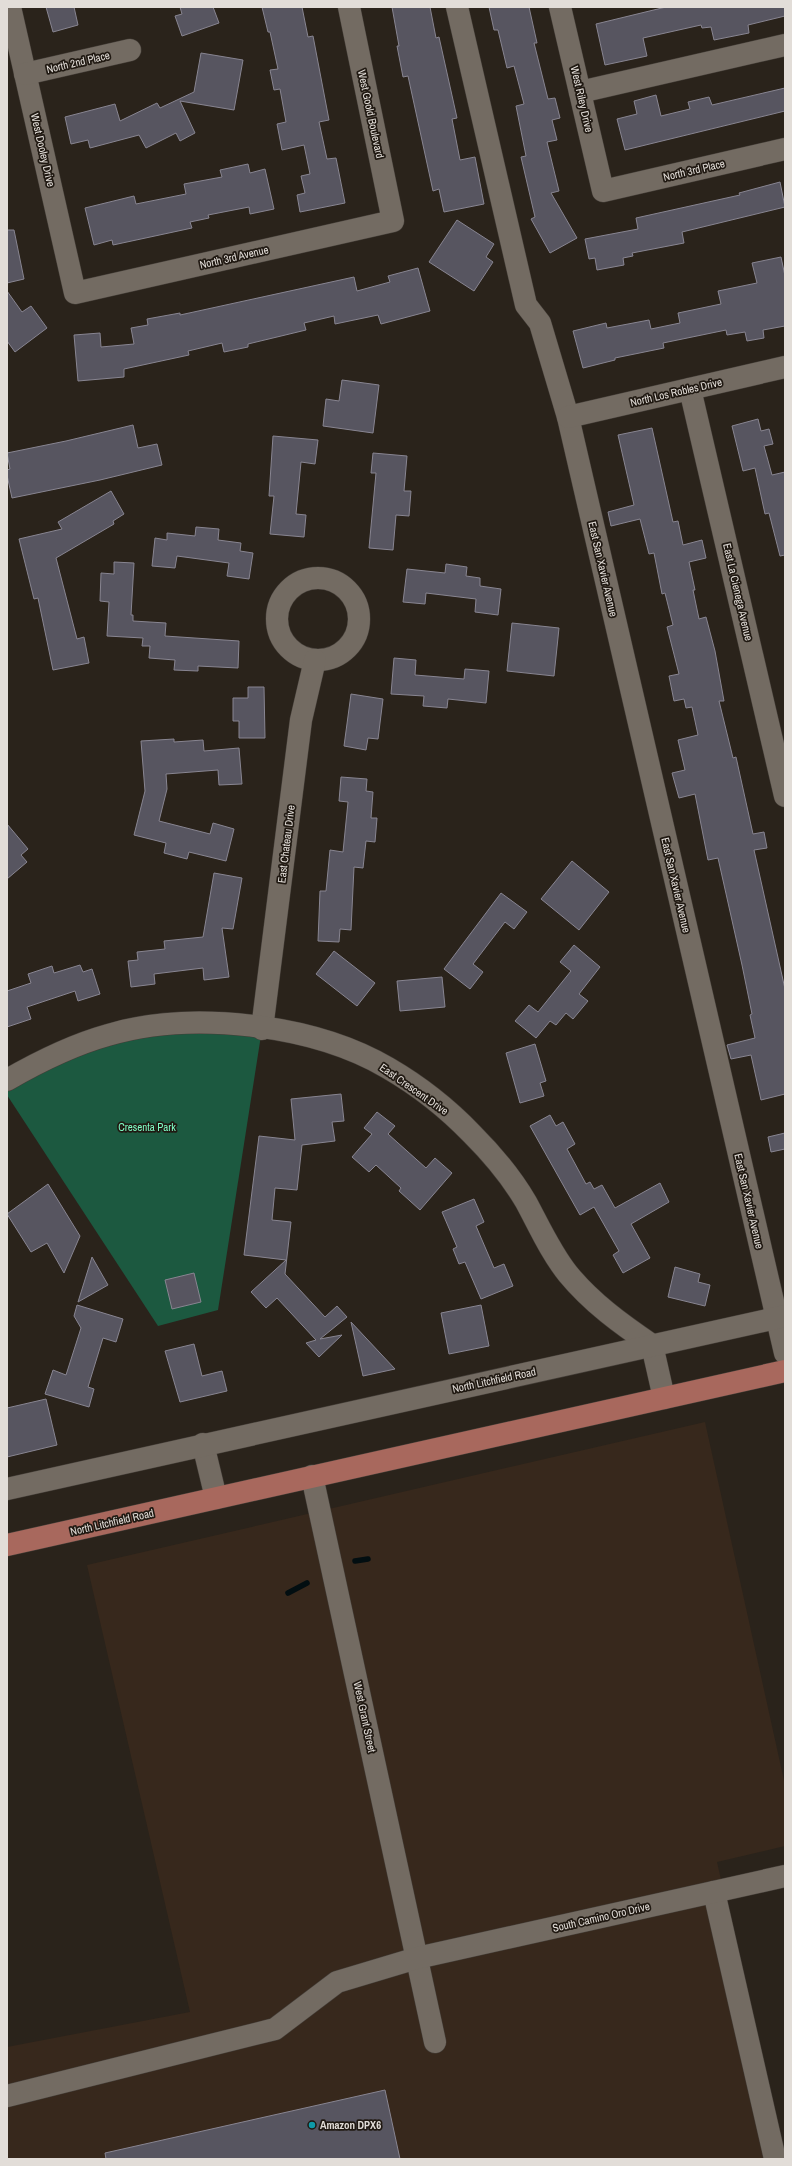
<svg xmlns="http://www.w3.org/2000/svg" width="792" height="2166" viewBox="0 0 792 2166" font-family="'Archivo Narrow',sans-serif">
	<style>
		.industrial { fill: #37281c }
		.green { fill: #1c5940 }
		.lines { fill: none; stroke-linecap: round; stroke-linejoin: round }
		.stream { stroke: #020e11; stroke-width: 5.5 }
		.building { fill: #575560; stroke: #888591 }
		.minor-casing { stroke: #443e38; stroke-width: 23 }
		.major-casing { stroke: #443e38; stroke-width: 23 }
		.minor { stroke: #736b62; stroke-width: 22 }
		.major { stroke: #a8685d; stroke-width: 22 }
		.culture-dot { fill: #0f9aa8; stroke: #201912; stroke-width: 1.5 }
		.labels { text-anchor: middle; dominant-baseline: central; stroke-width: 3.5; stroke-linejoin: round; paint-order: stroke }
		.street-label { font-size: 11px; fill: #e2ddd8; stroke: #201912 }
		.park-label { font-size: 11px; fill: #7ffdc6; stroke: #201912 }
		.poi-label { font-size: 11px; font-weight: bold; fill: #e2ddd8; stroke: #201912; text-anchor: start }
	</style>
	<rect width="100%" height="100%" fill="#2a231b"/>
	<polygon class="industrial" points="705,1422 785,1785 785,1846 717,1862 785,2159 7,2159 7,2047 190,2012 87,1565"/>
	<polygon class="green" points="262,1029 218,1310 158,1326 7,1095 7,1080 108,1035"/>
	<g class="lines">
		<g class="stream">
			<polyline points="355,1561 368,1559"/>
			<polyline points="288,1593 307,1583"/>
		</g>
	</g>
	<g class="building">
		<polygon points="46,7 74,7 78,25 53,32"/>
		<polygon points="180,7 213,7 219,23 182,36 175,16 182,14"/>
		<polygon points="262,7 302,7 308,37 313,36 329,120 319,122 327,159 336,158 345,203 300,212 297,195 305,193 301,176 310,174 304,145 282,150 277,124 286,122 280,89 274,90 270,70 278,69 270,32 268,32"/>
		<polygon points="392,7 430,7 436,38 439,37 457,118 452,119 460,160 475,157 484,204 444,212 439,189 433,191 408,76 403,77 397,46 399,46"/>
		<polygon points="489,7 529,7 537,43 534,43 548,99 555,98 560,118 552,120 557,140 547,142 559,191 551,193 577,238 550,253 531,219 535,217 521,157 526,156 516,106 524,104 514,66 507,68 498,30 494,30"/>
		<polygon points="666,7 785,7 785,16 748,25 749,33 714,40 711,27 702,28 701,25 643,38 647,56 605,65 596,24"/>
		<polygon points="201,53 243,60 234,110 180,101 195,133 180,141 176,133 146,148 139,135 90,148 88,140 71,144 65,117 115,104 120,121 157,103 160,108 194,92"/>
		<polygon points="785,88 785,111 625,150 617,119 637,114 634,101 656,95 661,116 690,109 688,102 709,97 712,105"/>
		<polygon points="248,164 250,173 265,169 274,209 250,214 249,207 208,215 209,218 190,222 192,228 113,245 112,240 94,245 85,208 134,196 136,204 186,194 184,184 222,177 220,170"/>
		<polygon points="780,182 785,207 682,232 684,243 632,253 633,256 623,258 624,265 597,270 595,258 589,259 585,239 638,229 636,218 740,195 739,193"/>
		<polygon points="457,220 494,244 486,257 493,262 474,291 429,262"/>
		<polygon points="7,230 14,230 24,279 7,283"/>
		<polygon points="781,257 785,276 785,326 763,330 764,338 747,341 745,332 727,335 726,330 663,343 664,348 615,358 615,360 583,368 573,331 606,323 607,328 649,320 651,329 680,323 678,313 721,304 718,291 757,283 752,263"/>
		<polygon points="418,268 430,311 381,324 378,315 335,324 334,316 304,323 306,330 248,344 248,347 224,352 222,343 188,351 189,355 124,369 124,377 78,381 74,335 100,333 101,347 134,344 131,328 148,325 147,319 180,313 180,315 354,277 357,291 390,282 388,276"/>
		<polygon points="7,291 22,312 31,306 47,328 15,352 7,341"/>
		<polygon points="342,380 379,385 373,433 323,426 326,399 339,401"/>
		<polygon points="758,419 761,431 769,429 773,444 764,446 772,475 785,472 785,555 780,556 769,513 765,514 755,468 743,471 732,426"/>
		<polygon points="133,425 138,448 157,444 162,465 100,480 12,498 7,475 7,470 10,469 7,453 66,441"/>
		<polygon points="652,428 673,522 678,521 683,545 702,540 706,558 689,562 695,590 693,590 699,619 706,617 715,651 724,701 719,701 733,758 736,757 753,834 764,832 767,848 754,850 785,989 785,1094 761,1100 751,1055 731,1059 727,1045 755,1038 750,1015 752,1014 742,965 718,858 708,860 695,794 679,798 672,773 685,770 678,740 698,735 692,707 686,708 684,699 674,701 669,676 679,674 667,627 673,625 665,593 662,594 654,553 649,554 640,519 611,526 608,512 634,505 618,435"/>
		<polygon points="273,436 318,440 315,464 301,462 296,514 306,515 304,537 270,534 274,496 269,496"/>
		<polygon points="373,453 407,456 404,491 411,491 409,516 396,515 393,550 369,548 376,473 371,473"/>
		<polygon points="111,491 124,514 113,521 114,524 56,558 77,639 84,637 89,663 53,670 38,598 34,599 19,539 62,529 58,522"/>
		<polygon points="196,527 219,529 218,540 241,543 240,551 253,553 249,579 227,576 229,563 177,556 175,568 152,566 155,538 167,540 167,533 195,536"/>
		<polygon points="114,562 134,563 131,615 133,615 133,621 166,623 165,636 239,641 238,668 198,666 198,671 174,670 175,660 149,658 150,646 142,646 143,638 107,636 109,602 100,601 101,573 114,574"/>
		<polygon points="446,564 467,567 466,576 480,578 480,586 501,589 498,615 475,612 476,599 426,593 425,604 403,602 407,569 445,573"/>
		<polygon points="512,623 559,628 554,676 507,671"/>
		<polygon points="394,658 416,660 415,675 464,679 465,669 489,671 486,703 448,699 447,708 423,706 424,696 391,694"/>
		<polygon points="248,687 264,687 265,738 239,738 239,721 233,721 233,698 248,698"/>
		<polygon points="351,694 383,699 378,739 368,738 366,750 344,746"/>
		<polygon points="174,739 174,742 203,740 204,751 239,748 242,784 219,785 218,770 166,774 167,789 159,821 210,834 213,823 234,829 226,861 189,852 187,859 164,853 166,843 134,835 145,791 141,741"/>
		<polygon points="341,777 367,779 366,791 373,792 371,818 377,818 375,842 366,841 363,868 354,867 351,930 340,929 339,942 318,941 320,891 326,891 330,850 343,852 348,802 339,801"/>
		<polygon points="7,824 28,849 21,855 27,862 7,879"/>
		<polygon points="572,861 609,892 579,930 541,899"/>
		<polygon points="214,873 242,878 233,929 222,928 229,977 204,980 203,968 154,974 155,984 131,987 128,961 138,960 137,952 165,949 164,941 203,937"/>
		<polygon points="501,893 527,912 514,929 505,922 473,964 483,972 470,989 444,969"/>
		<polygon points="574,945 600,967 579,994 588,1001 573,1019 566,1013 556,1025 550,1021 536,1038 515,1021 529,1005 538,1012 571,971 560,962"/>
		<polygon points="334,951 375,983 357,1006 316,974"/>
		<polygon points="80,965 83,972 92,969 100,994 78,1001 75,991 27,1007 31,1019 7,1027 7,991 31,983 28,974 52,966 54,973"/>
		<polygon points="442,977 445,1007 400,1011 397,981"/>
		<polygon points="535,1044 546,1081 540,1083 544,1096 520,1103 506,1053"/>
		<polygon points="341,1094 344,1121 332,1122 335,1141 302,1145 297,1190 275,1188 272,1220 291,1222 285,1274 325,1317 337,1306 347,1317 320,1339 342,1335 319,1357 306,1343 316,1340 277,1298 266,1308 251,1292 286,1260 244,1255 259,1136 295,1140 291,1099"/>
		<polygon points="377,1112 395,1126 388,1134 426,1168 435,1158 452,1173 420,1210 399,1191 401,1188 376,1165 369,1172 352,1157 372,1134 364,1128"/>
		<polygon points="550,1115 556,1126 563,1122 575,1144 567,1149 586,1184 590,1182 594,1189 602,1185 615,1208 660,1183 669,1202 631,1224 650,1258 623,1273 613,1255 619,1251 594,1207 580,1215 530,1126"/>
		<polygon points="785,1133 785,1149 771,1152 768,1137"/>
		<polygon points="48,1184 80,1236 64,1273 47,1243 31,1252 7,1214"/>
		<polygon points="474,1199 484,1222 476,1226 494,1268 504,1264 513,1286 481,1299 465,1262 459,1264 453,1249 457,1247 442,1212"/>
		<polygon points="92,1257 108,1285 78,1302"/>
		<polygon points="675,1267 700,1274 698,1282 710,1285 705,1306 668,1297"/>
		<polygon points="194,1273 201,1302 172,1309 165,1280"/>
		<polygon points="77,1305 123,1319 116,1342 103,1338 88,1387 94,1389 89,1407 45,1394 53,1370 66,1375 81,1328 74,1316"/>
		<polygon points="481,1305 489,1346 449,1354 441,1313"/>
		<polygon points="351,1322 395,1369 363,1376"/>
		<polygon points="194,1344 202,1376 222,1371 227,1391 180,1402 165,1351"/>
		<polygon points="46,1399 57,1445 7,1457 7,1408"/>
		<polygon points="385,2090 400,2159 106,2159 105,2153"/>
	</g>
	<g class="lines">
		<g class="minor-casing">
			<g id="minor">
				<polyline points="10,7 75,293 393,221 349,7"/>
				<polyline points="457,7 526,305 540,323 568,417 785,1353"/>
				<polyline points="560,7 603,191 785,149"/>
				<polyline points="25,74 130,50"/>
				<polyline points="580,92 785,45"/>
				<polyline points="690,389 785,796"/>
				<polyline points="568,417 785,367"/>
				<circle cx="318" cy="619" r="41"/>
				<polyline points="262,1029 301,720 315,660"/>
				<path d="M7,1080C40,1061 72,1045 108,1035C191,1010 313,1024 388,1068C419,1086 448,1109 472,1134C492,1154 512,1178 526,1202C539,1226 551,1253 568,1274C592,1303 621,1324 652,1345L664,1398"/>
				<polyline points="203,1444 216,1498"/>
				<polyline points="312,1476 435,2042"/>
				<polyline points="7,1489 785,1316"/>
				<polyline points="714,1892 775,2159"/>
				<polyline points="7,2096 275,2029 337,1982 417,1958 785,1876"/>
			</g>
		</g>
		<g class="major-casing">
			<polyline id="major" points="7,1545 785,1371"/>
		</g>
		<use href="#minor" class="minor"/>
		<use href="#major" class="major"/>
	</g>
	<circle class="culture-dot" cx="312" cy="2125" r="4"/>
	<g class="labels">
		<g class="street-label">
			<text transform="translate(78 62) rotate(-13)">North 2nd Place</text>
			<text transform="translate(582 99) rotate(77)">West Riley Drive</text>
			<text transform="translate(371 114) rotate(78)">West Goold Boulevard</text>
			<text transform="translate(43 150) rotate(77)">West Dooley Drive</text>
			<text transform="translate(694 170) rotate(-13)">North 3rd Place</text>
			<text transform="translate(234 257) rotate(-13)">North 3rd Avenue</text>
			<text transform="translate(676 392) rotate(-13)">North Los Robles Drive</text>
			<text transform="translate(603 569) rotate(77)">East San Xavier Avenue</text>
			<text transform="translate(738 592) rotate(77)">East La Cienega Avenue</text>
			<text transform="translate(286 844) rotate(-83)">East Chateau Drive</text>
			<text transform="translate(676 885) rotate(77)">East San Xavier Avenue</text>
			<text transform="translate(414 1089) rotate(35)">East Crescent Drive</text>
			<text transform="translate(749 1201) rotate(77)">East San Xavier Avenue</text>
			<text transform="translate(494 1380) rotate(-12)">North Litchfield Road</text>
			<text transform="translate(112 1522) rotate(-13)">North Litchfield Road</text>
			<text transform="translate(365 1717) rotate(78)">West Grant Street</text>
			<text transform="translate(601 1917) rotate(-13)">South Camino Oro Drive</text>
		</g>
		<g class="park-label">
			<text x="147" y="1127">Cresenta Park</text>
		</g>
		<g class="poi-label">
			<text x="320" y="2125">Amazon DPX6</text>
		</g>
	</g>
	<rect width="792" height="2166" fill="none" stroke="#e2ddd8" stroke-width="16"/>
</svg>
